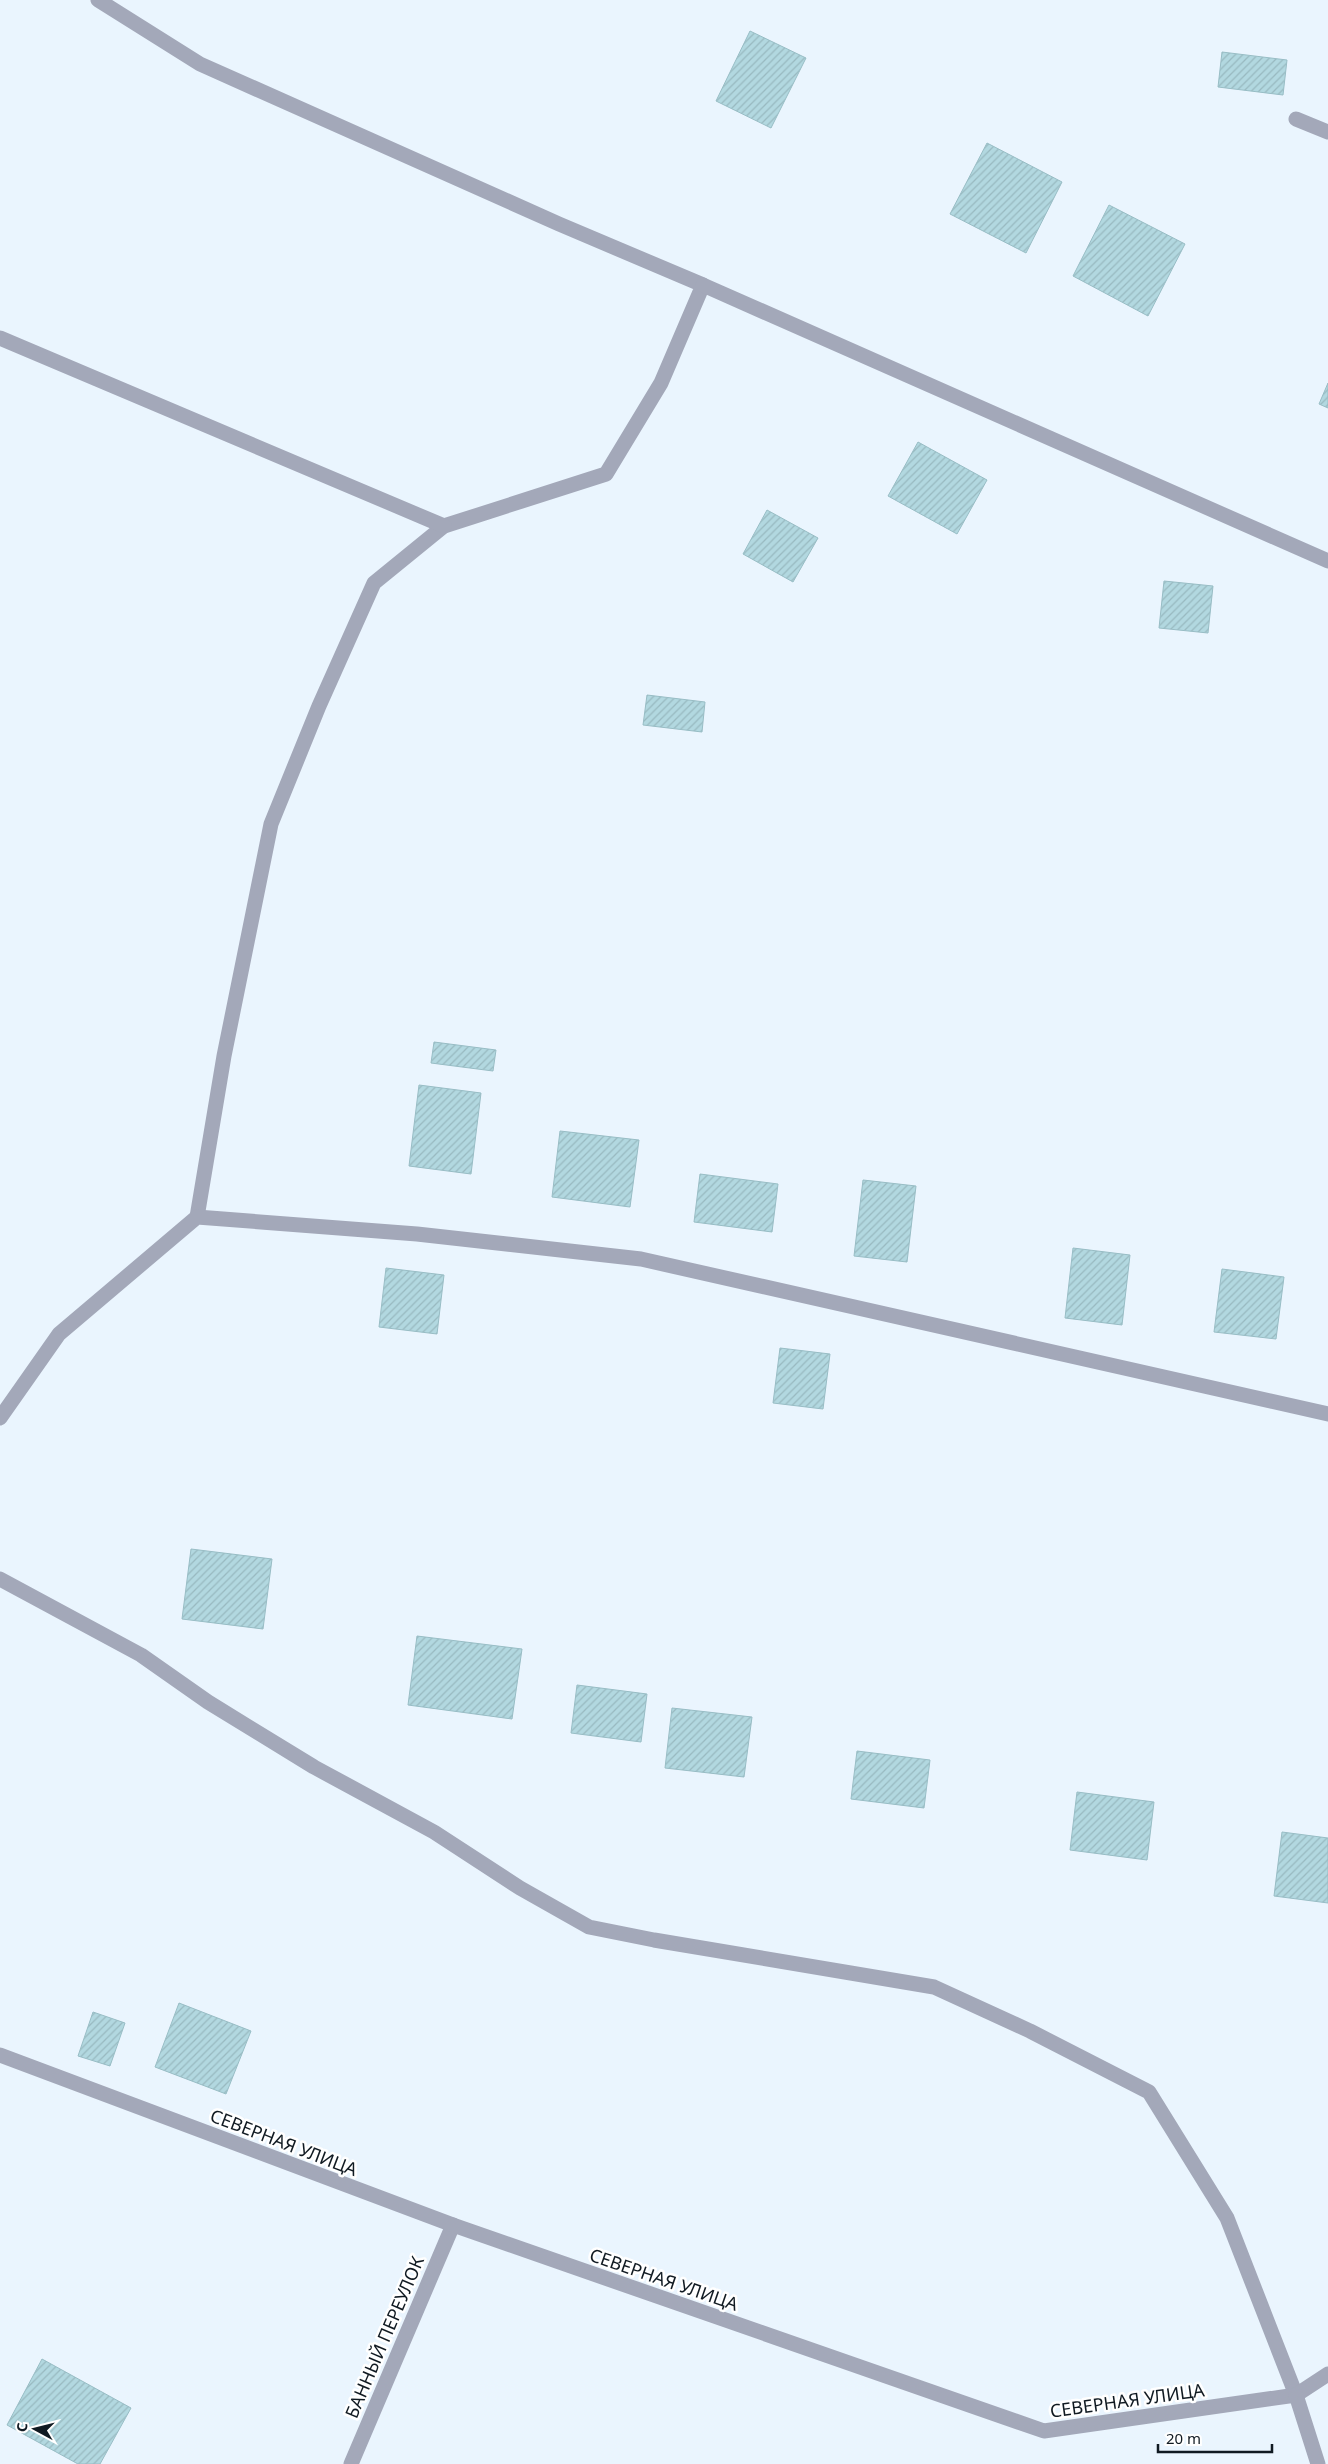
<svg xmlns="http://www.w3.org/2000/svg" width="1328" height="2464" viewBox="0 0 1328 2464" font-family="'Noto Sans',sans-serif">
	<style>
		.building { fill: url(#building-hatch); stroke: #98bdc5 }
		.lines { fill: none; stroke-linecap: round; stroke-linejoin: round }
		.service { stroke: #a3a8b9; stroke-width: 15 }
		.minor { stroke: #a3a8b9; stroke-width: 15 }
		.labels { text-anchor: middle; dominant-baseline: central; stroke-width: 5; stroke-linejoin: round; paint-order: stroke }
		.street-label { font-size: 18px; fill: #101a22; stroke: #fff }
	</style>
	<defs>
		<pattern id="building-hatch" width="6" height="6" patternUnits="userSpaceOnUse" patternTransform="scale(1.25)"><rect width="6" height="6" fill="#b2d8e0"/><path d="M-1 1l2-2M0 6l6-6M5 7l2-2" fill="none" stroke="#98b9c0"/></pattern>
	</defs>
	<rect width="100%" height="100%" fill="#eaf5fe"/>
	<g class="building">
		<polygon points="750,31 806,58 771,128 716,101"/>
		<polygon points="1222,52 1287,60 1283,95 1218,87"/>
		<polygon points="987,143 1062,182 1026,253 950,214"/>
		<polygon points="1109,205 1185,244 1148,316 1073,276"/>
		<polygon points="1328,383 1328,408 1319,404"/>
		<polygon points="918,442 987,480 957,534 888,496"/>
		<polygon points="767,510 818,538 793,582 743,554"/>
		<polygon points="1164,581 1213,586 1208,633 1159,628"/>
		<polygon points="647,695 705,702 702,732 643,725"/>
		<polygon points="434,1042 496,1050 493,1071 431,1063"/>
		<polygon points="419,1085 481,1093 471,1174 409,1166"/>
		<polygon points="560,1131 639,1140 630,1207 552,1197"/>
		<polygon points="700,1174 778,1184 772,1232 694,1222"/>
		<polygon points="863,1180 916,1186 907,1262 854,1256"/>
		<polygon points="1073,1248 1130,1255 1122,1325 1065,1318"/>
		<polygon points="386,1268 444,1275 437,1334 379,1327"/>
		<polygon points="1222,1269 1284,1277 1276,1339 1214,1332"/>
		<polygon points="780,1348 830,1354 823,1409 773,1403"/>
		<polygon points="191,1549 272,1559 263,1629 182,1619"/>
		<polygon points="417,1636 522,1649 512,1719 408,1705"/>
		<polygon points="577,1685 647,1694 641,1742 571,1733"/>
		<polygon points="672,1708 752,1717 744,1777 665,1768"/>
		<polygon points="857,1751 930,1760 924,1808 851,1799"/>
		<polygon points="1077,1792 1154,1802 1147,1860 1070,1850"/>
		<polygon points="1282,1832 1328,1838 1328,1903 1274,1896"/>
		<polygon points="179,2003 251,2031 226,2094 155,2067"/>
		<polygon points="93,2012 125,2023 110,2066 78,2056"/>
		<polygon points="42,2359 131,2408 100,2464 78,2464 7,2425"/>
	</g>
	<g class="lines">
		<g class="service">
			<polyline points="98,0 200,64 559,224 703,285 661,383 606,474 444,526 374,583 319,706 271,824 224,1056 197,1217"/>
			<polyline points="1296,119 1328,132"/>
			<polyline points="0,338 444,526"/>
			<polyline points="0,1579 141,1655 208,1702 314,1767 434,1832 520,1888 589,1927 654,1940 934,1987 1030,2031 1149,2092 1227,2218 1296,2395"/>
			<polyline points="351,2464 453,2225"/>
		</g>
		<g class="minor">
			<polyline points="703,285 1328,561"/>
			<polyline points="0,1418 59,1334 197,1217 417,1234 641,1259 1328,1414"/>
			<polyline points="0,2055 453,2225 1044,2431 1296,2395 1328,2374"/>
			<polyline points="1296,2395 1318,2464"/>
		</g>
	</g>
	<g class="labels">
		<g class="street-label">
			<text transform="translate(284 2142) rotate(21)">СЕВЕРНАЯ УЛИЦА</text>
			<text transform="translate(664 2279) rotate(19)">СЕВЕРНАЯ УЛИЦА</text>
			<text transform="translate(384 2337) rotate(-67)">БАННЫЙ ПЕРЕУЛОК</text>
			<text transform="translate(1127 2400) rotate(-8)">СЕВЕРНАЯ УЛИЦА</text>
		</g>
	</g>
	<g transform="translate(35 2429) rotate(277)" stroke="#ffffff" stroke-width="4" paint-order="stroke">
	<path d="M0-4L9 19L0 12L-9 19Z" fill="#101a22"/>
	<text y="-8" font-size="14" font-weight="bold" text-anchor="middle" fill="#101a22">С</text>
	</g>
	<path d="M1158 2444v8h114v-8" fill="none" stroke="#101a22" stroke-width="2.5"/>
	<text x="1166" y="2444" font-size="15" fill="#101a22" stroke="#ffffff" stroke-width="4" paint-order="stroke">20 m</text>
</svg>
